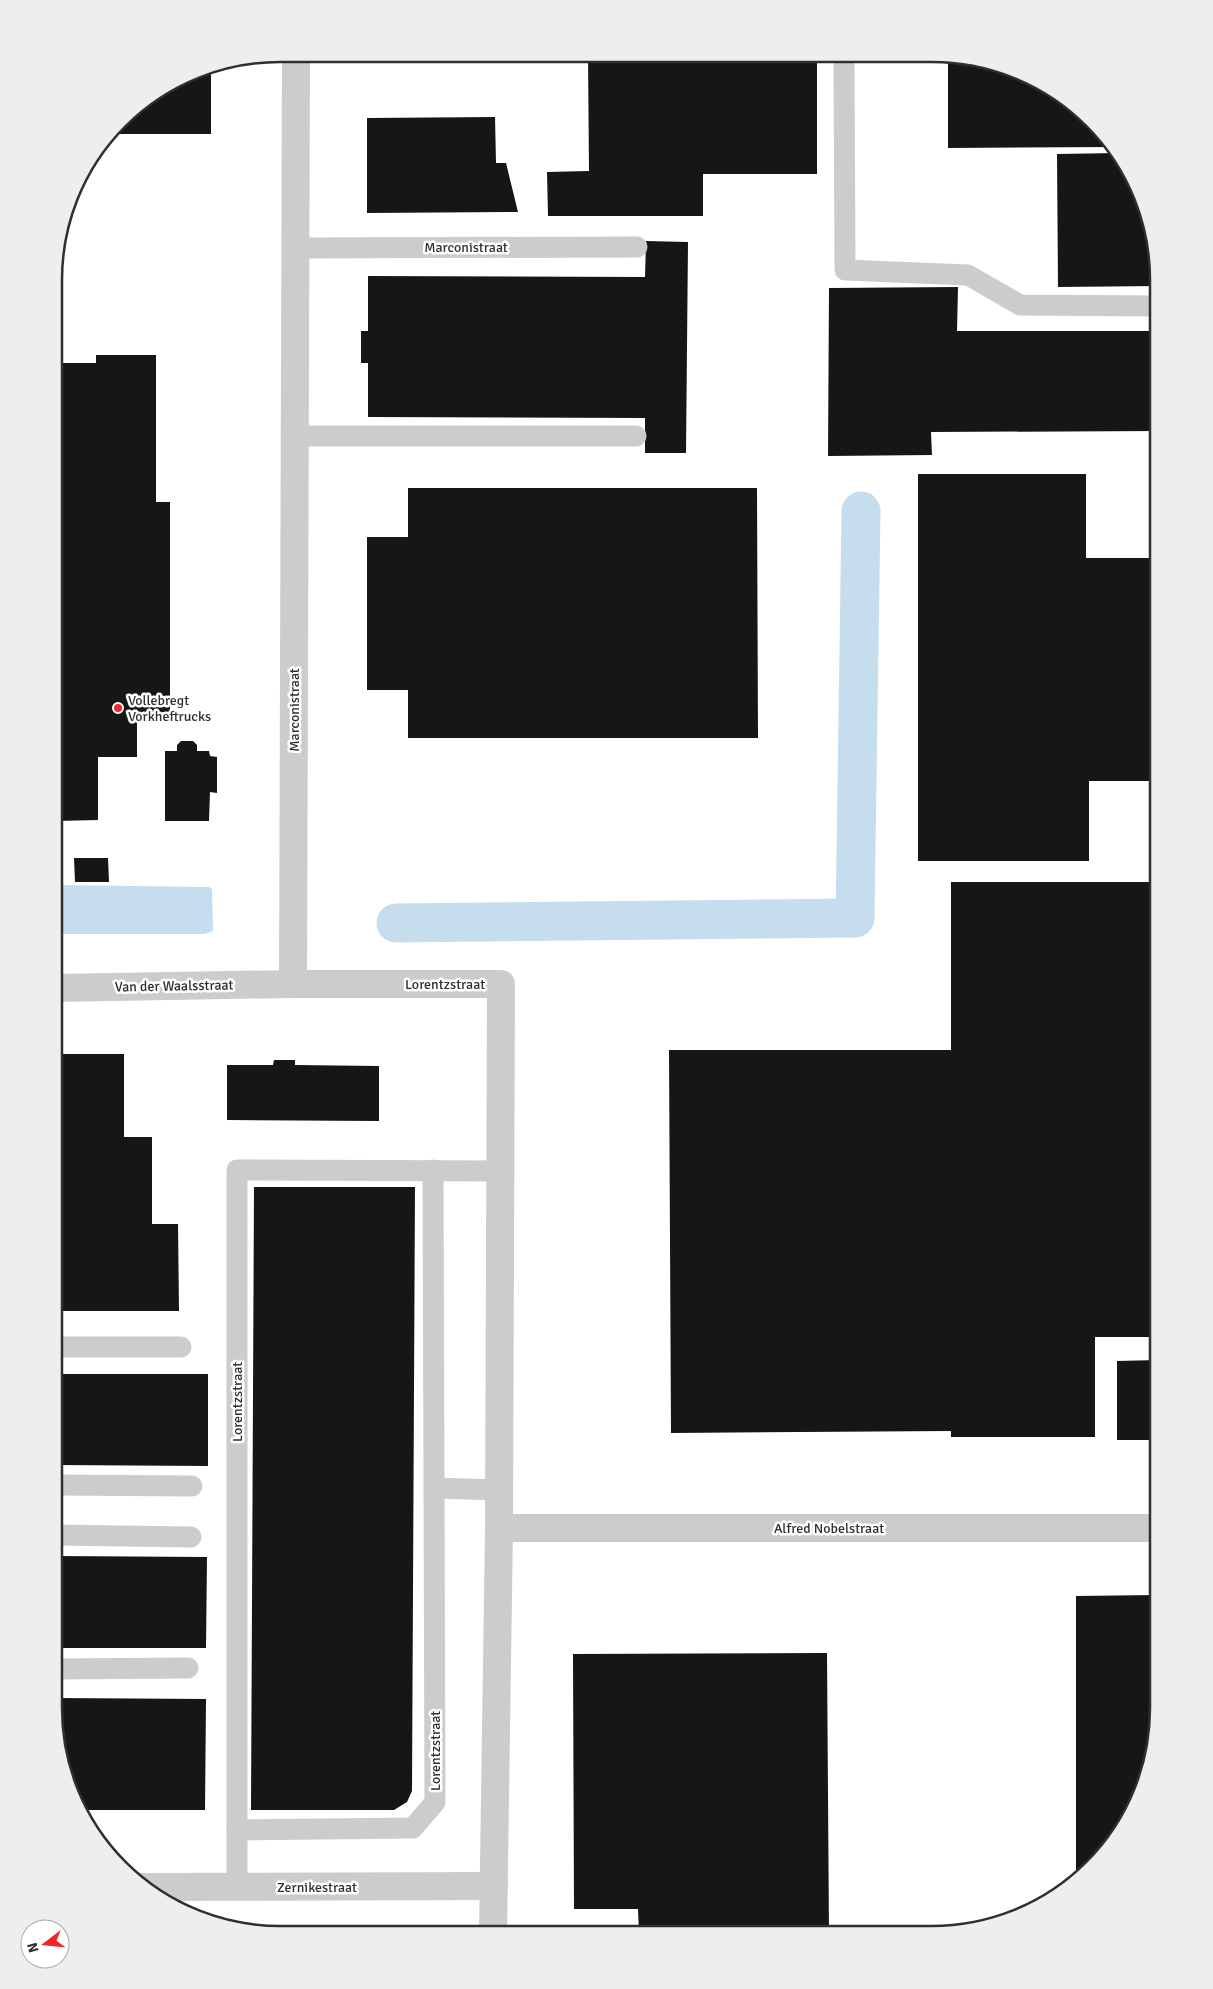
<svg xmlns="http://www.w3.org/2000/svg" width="1213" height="1989" viewBox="0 0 1213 1989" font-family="Signika,sans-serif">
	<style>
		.water { fill: #c6ddee }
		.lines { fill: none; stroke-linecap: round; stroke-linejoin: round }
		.canal { stroke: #c6ddee; stroke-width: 39 }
		.building { fill: #161616 }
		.lane { stroke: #ccc; stroke-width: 21 }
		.street { stroke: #ccc; stroke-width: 28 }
		.poi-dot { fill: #f22528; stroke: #fff; stroke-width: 2 }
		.labels { text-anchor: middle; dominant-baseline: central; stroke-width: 5; stroke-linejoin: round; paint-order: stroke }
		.street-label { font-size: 14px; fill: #2f2f2f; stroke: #fff }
		.poi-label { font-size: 14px; fill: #2f2f2f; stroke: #fff; text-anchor: start }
		.rim { fill: none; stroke: #2f2f2f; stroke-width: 2.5 }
	</style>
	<rect width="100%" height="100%" fill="#fff"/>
	<polygon class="water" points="55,885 209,887 212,889 213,931 205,934 55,934"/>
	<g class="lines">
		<polyline class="canal" points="396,923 855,918 861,511"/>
	</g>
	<g class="building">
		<polygon points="588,55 817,55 817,174 703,174 703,216 548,216 547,172 589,171"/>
		<polygon points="948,56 963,56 1020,71 1071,101 1115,147 948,148"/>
		<polygon points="211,67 211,134 112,134 131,110 194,71"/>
		<polygon points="495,117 496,163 506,163 518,212 367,213 367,118"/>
		<polygon points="1119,153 1142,194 1159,286 1058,287 1057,154"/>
		<polygon points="646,241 688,242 686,453 645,453 645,418 368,417 368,363 361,363 361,331 368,331 368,276 645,277"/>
		<polygon points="958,287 957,331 1159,331 1159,431 931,432 932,455 828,456 829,288"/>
		<polygon points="96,355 156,355 156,502 170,502 170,712 137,713 137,757 98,757 98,820 55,821 56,363 96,363"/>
		<polygon points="918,474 1086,474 1086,558 1159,558 1159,781 1089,781 1089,861 918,861"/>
		<polygon points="408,488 757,488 758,738 408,738 408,690 367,690 367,537 408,537"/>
		<polygon points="181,741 193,741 197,745 197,751 209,751 210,756 217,757 217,793 210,792 209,821 165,821 165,751 177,751 177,745"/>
		<polygon points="74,858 108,858 109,882 75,882"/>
		<polygon points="951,882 1159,882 1159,1337 1095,1337 1095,1437 951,1437 951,1431 671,1433 669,1050 951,1050"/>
		<polygon points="55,1054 124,1054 124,1137 152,1137 152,1224 178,1224 179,1311 54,1311"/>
		<polygon points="274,1060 295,1060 295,1065 379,1066 379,1121 227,1120 227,1065 273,1065"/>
		<polygon points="254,1187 415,1187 412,1791 407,1802 394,1810 251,1810"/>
		<polygon points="1159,1360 1159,1440 1117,1440 1117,1361"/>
		<polygon points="54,1374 208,1374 208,1466 54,1465"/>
		<polygon points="54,1556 207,1557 206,1648 54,1648"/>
		<polygon points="1158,1595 1159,1724 1142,1795 1113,1846 1076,1883 1076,1596"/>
		<polygon points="827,1653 829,1935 639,1934 638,1909 574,1909 573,1654"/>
		<polygon points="54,1698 206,1699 205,1810 79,1810 71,1795 54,1709"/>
	</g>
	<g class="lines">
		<g class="lane">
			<polyline points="844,55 845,270 968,275 1020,305 1159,306"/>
			<polyline points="295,248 637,247"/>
			<polyline points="295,436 636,436"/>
			<polyline points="54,1347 181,1347"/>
			<polyline points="54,1485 192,1486"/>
			<polyline points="434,1488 499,1490"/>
			<polyline points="54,1535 191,1537"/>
			<polyline points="54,1669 188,1668"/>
			<polyline points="237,1830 413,1828 435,1802 433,1170"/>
			<polyline points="237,1887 237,1170 500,1171"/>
		</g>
		<g class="street">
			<polyline points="293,984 296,54"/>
			<polyline points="55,988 293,984 501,984 499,1528 493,1934"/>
			<polyline points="499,1528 1159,1528"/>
			<polyline points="141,1887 494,1886"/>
		</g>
	</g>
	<circle class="poi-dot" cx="118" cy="708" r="5"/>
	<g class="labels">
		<g class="street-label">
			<text x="466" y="247">Marconistraat</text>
			<text transform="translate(294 710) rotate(-90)">Marconistraat</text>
			<text x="445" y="984">Lorentzstraat</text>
			<text transform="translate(174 986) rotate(-1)">Van der Waalsstraat</text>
			<text transform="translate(237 1402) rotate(-90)">Lorentzstraat</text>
			<text x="829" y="1528">Alfred Nobelstraat</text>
			<text transform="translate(435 1751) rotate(-90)">Lorentzstraat</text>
			<text x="317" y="1887">Zernikestraat</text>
		</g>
		<g class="poi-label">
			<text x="128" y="700">Vollebregt<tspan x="128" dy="16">Vorkheftrucks</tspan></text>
		</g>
	</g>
	<path d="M0 0H1213V1989H0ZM280 62H932A218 218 0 0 1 1150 280V1708A218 218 0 0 1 932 1926H280A218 218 0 0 1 62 1708V280A218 218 0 0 1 280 62Z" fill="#eee" fill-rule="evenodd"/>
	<path class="rim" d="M280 62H932A218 218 0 0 1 1150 280V1708A218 218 0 0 1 932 1926H280A218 218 0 0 1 62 1708V280A218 218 0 0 1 280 62Z"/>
	<g transform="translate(45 1944) rotate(254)"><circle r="24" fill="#ffffff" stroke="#acacac"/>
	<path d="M0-4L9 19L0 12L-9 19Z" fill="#f22528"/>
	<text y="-8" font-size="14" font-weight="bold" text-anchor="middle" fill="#2f2f2f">N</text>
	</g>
</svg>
